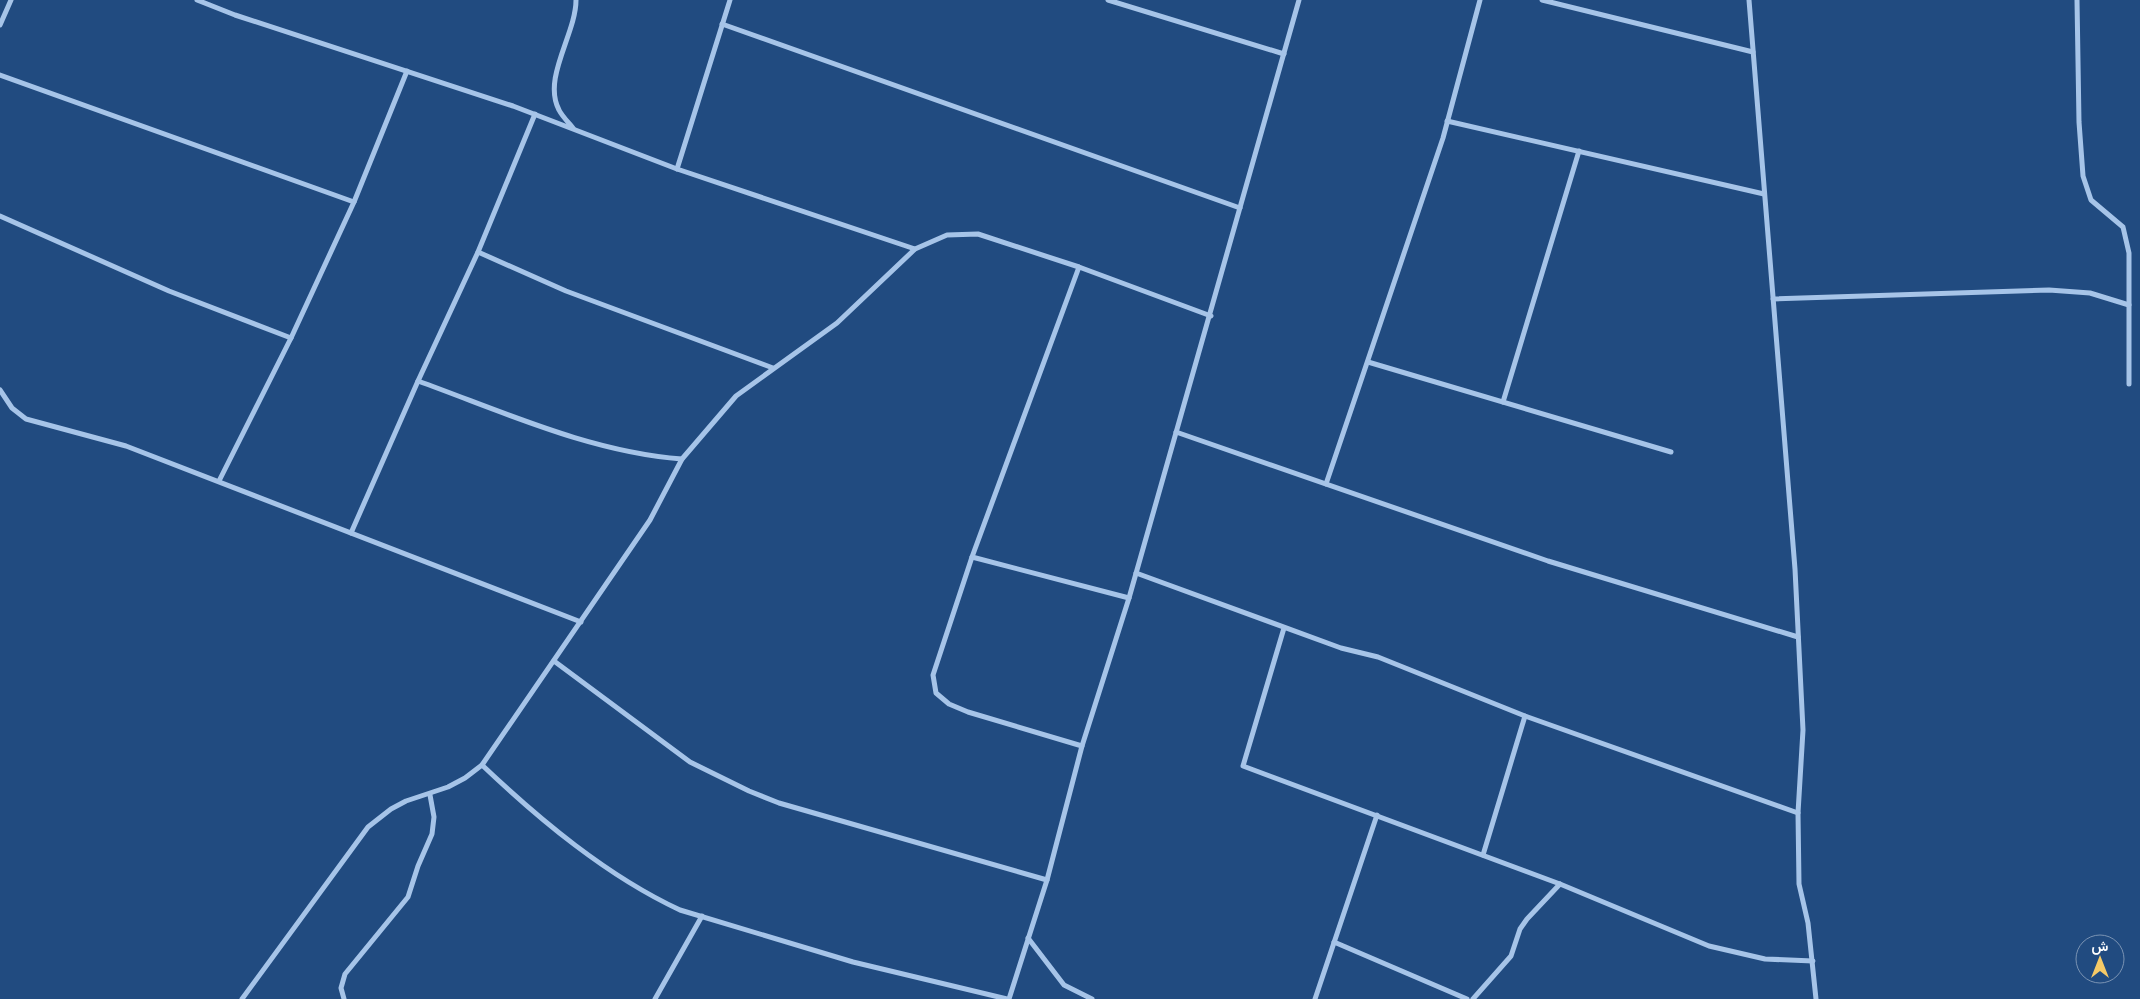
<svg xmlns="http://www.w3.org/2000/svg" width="2140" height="999" viewBox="0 0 2140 999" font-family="'Space Grotesk',Vazirmatn,sans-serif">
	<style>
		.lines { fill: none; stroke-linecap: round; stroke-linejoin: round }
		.street { stroke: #a6c4e8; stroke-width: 5 }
	</style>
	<rect width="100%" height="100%" fill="#214b80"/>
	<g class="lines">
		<g class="street">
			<polyline points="197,0 235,15 513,106 677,169 915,249"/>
			<polyline points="1108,0 1284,54"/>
			<polyline points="1542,0 1753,52"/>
			<polyline points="1749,0 1795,569 1803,730 1798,813 1799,884 1808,923 1816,999"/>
			<polyline points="2077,0 2079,122 2083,176 2091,200 2123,227 2129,253 2129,384"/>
			<polyline points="722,24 1240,208"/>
			<polyline points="0,25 11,0"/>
			<polyline points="0,75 354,202"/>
			<polyline points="1447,121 1764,194"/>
			<path d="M573,128C568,122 562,116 559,110C542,78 576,34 576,0"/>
			<polyline points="677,169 730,0"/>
			<polyline points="0,216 169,291 291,338"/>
			<polyline points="478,252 566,291 773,368"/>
			<polyline points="1079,267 972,557 933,675 936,693 949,704 968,712 1082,746"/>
			<polyline points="1773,299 2049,290 2090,293 2129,305"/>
			<polyline points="1368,362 1671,452"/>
			<path d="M418,381C504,412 590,452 682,459"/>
			<polyline points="0,390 12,408 26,419 126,446 581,622"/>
			<polyline points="1503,402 1579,151"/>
			<polyline points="1176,432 1548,561 1798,637"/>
			<polyline points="219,481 291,338 354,202 407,71"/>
			<polyline points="1326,484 1443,138 1480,0"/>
			<polyline points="351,533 418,381 478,252 535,114"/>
			<polyline points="972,557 1129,598"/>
			<polyline points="1136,573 1341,648 1378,657 1525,716 1483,855"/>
			<polyline points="1284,628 1243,766 1560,884 1709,946 1765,959 1813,961"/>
			<polyline points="554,661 690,762 749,791 779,803 1047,880"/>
			<polyline points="1525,716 1798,813"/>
			<path d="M482,765C540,820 607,876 680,910L853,962L1007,999"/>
			<polyline points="1028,938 1064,985 1092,999"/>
			<polyline points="1334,942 1467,999"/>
			<polyline points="242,999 368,827 391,809 406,801 448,787 465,778 482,765 650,520 682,459 736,396 837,323 915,249 947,235 978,234 1079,267 1211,316"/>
			<polyline points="344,999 341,988 345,974 408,897 418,866 432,834 434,817 430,795"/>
			<polyline points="655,999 702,916"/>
			<polyline points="1009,999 1047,880 1082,746 1129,598 1299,0"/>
			<polyline points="1315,999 1377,815"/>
			<polyline points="1473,999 1511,956 1520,929 1527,919 1560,884"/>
		</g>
	</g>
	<g transform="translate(2100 959)"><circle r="24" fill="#214b80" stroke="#7a93b3"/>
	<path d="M0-4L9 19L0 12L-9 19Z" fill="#f5ca67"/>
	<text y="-8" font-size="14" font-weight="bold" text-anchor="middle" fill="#ffffff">ش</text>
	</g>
</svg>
